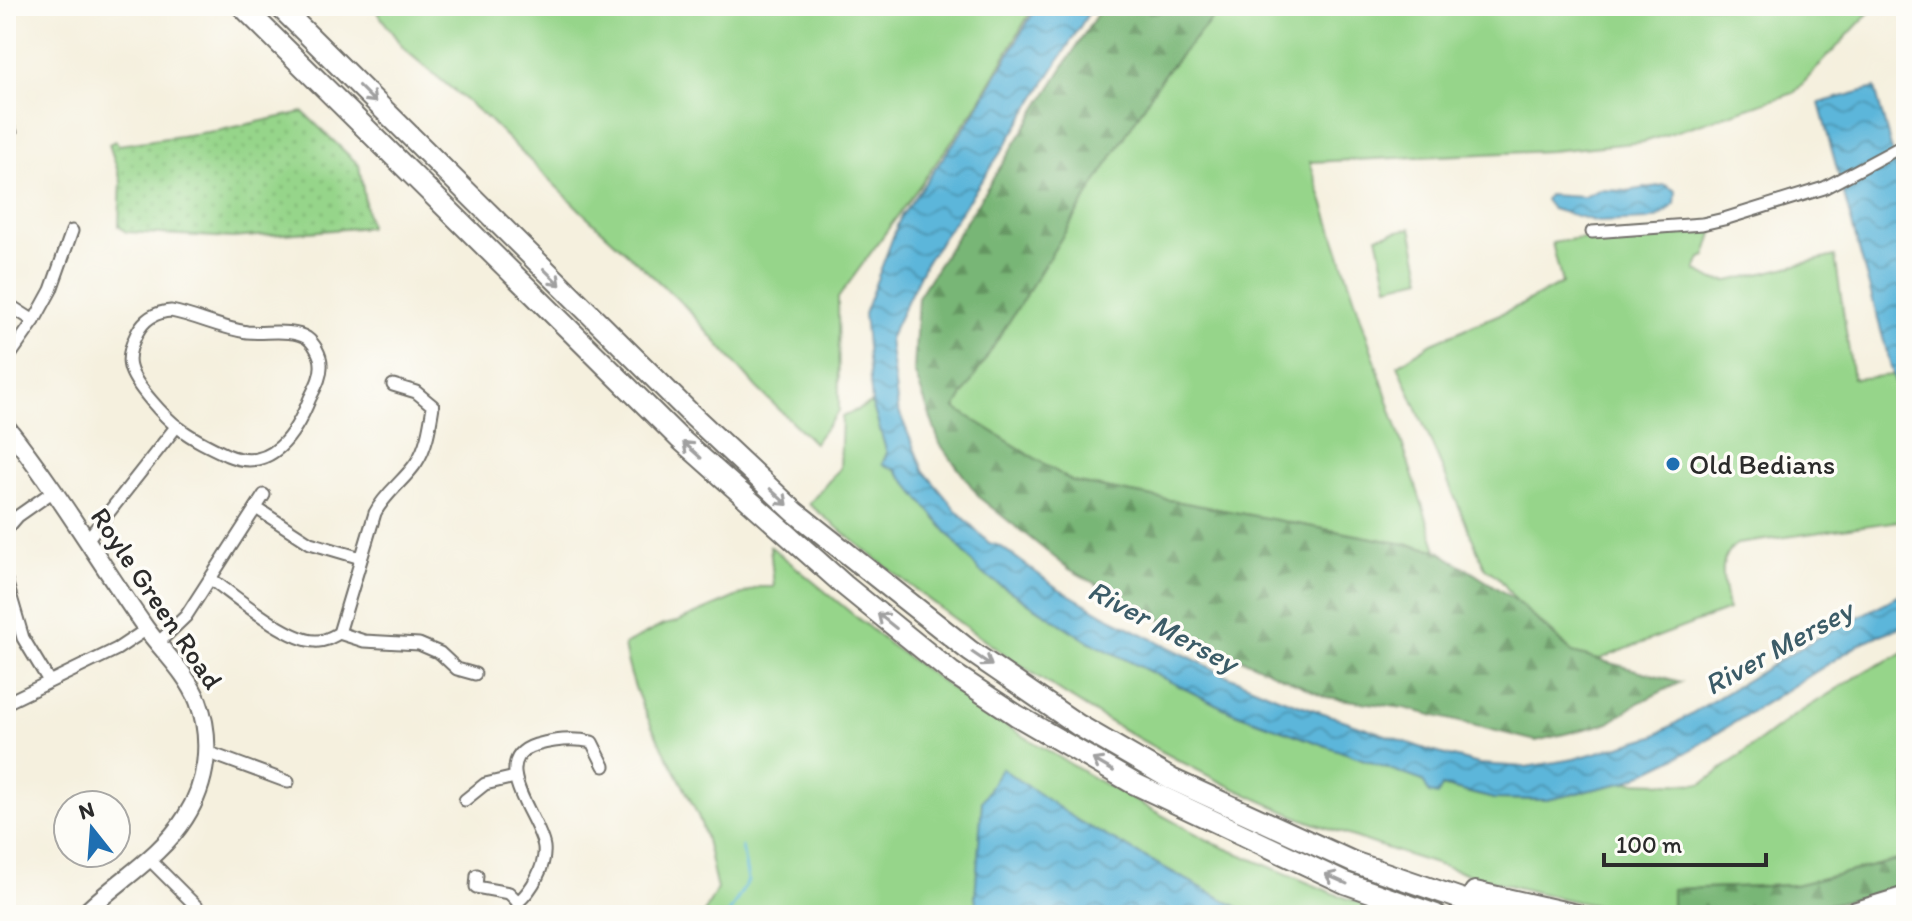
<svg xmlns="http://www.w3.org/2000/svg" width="1912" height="921" viewBox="0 0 1912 921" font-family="Itim,sans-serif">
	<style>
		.grass { fill: #96d58a; stroke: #60805a; stroke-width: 2 }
		.forest { fill: url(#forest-firs); stroke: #527050; stroke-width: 2 }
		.garden { fill: url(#garden-dots); stroke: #60805a; stroke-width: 2 }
		.water { fill: url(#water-waves); stroke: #447082; stroke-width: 2 }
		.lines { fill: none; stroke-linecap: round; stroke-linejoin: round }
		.stream { stroke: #5cb6da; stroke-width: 3 }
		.minor-casing { stroke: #72706a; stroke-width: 15 }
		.secondary-casing { stroke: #72706a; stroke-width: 20 }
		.motorway-casing { stroke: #72706a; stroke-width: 24 }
		.minor { stroke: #fff; stroke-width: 11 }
		.secondary { stroke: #fff; stroke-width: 16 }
		.motorway { stroke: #fff; stroke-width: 20 }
		.oneway { stroke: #a0a0a0 }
		.poi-dot { fill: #1f6fb2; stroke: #fdfcf7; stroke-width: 3 }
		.labels { text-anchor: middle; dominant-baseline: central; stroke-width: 7; stroke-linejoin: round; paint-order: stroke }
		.poi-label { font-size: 28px; fill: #2b2b2b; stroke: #fdfcf7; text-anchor: start }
		.street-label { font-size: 28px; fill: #2b2b2b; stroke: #fdfcf7 }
		.water-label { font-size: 30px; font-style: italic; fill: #3c5c68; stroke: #fdfcf7 }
	</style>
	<defs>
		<pattern id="forest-firs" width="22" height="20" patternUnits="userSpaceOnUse" patternTransform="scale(2)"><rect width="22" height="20" fill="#78b676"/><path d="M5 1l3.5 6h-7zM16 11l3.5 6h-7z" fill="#639461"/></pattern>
		<pattern id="garden-dots" width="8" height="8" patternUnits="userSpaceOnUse" patternTransform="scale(2)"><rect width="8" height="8" fill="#96d58a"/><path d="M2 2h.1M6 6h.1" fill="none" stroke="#81b777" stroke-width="1.8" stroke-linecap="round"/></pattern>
		<pattern id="water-waves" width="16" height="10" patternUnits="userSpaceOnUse" patternTransform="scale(2)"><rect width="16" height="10" fill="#5cb6da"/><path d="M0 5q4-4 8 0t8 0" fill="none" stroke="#4c94b1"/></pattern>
	</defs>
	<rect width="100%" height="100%" fill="#fdfcf7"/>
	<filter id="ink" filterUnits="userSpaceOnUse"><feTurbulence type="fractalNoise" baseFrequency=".0125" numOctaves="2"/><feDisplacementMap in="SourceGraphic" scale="16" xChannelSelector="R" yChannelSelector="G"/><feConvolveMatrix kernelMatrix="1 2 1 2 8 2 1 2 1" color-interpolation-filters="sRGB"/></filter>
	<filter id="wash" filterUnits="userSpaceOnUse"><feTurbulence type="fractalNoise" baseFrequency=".006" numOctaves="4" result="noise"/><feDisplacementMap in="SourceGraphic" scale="32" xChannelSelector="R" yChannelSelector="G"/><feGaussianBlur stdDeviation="1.8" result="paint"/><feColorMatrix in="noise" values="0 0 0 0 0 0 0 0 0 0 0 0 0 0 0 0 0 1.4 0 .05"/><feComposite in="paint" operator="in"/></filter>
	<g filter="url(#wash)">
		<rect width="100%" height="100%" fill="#f5f0de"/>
		<g class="grass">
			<polygon points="373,6 467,6 475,10 563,6 1034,6 973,112 838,298 839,411 814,443 757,388 684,305 582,212 488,119 404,49"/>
			<polygon points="1223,6 1875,6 1794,93 1644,142 1550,151 1310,162 1437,550 1073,482 954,408 1164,74"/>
			<path d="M1686,227L1714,230L1706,256L1701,258L1696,270L1714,280L1729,281L1835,256L1853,379L1893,375L1906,424V520L1737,544C1714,560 1725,585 1728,610L1579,667C1567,637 1535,623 1515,599C1501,583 1506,581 1485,568L1398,365L1432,343L1521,305L1562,283L1552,243L1574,239L1685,230Z"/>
			<polygon points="1411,228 1422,278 1388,286 1377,236"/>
			<path d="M872,403L887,453L883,464L896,470L980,572L1086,640L1232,712L1424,781L1429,793L1438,794L1441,786L1494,799L1547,800L1626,782L1702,784L1789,719L1869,669L1906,652V858L1795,885L1672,889V915H1665C1633,910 1600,907 1569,900C1498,884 1428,863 1360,839C1337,831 1313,824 1291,814C1114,739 956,628 809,504L840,468L842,417Z"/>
			<path d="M770,546L889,644L990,716L1099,781L1213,843L1335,894L1395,915H703L717,889C711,866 708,838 698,816C672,758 634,709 624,645L663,625L677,622L759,587H774Z"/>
		</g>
		<g class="forest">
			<polygon points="1102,6 1223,6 1164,74 955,408 1073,482 1437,550 1514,599 1573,653 1681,682 1638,703 1609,723 1536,741 1404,708 1326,697 1189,635 1069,569 981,499 940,444 914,371 918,297"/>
			<path d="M1906,858V883C1825,913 1757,915 1672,915V889L1795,885Z"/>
		</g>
		<polygon class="garden" points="303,112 359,165 369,227 233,238 126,232 119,226 121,181 109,144 115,141 119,145 221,130"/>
		<g class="water">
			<polygon points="1037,6 1093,6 1003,149 925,264 889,339 898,409 923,470 956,510 989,543 1000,546 1056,587 1108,617 1228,676 1278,697 1431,751 1479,764 1526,767 1574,759 1654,736 1817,638 1906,592 1906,625 1865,641 1687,752 1626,782 1547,800 1494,799 1442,786 1438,795 1429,793 1423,781 1232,712 1086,640 980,572 896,470 882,464 887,453 872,403 864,314 900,218 973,116"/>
			<polygon points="1875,88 1906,203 1906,422 1819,103"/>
			<polygon points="1665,185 1676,191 1675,204 1659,217 1648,220 1598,222 1552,209 1545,200 1548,195 1584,197 1599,190 1627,191"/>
			<polygon points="1001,768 1080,822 1252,915 979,915 975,897 982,801"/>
		</g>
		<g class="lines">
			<polyline class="stream" points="728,915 748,881 742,847"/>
		</g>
	</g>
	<g filter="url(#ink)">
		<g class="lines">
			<g class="minor-casing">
				<g id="minor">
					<polyline points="6,125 11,132"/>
					<polyline points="1592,232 1702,224 1724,219 1824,188 1906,144"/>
					<polyline points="6,303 34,321"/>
					<path d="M171,311C197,316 220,328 247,332C264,334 292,328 307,338C314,343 321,355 321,364C322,376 315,388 310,398C296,433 272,474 227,455C210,447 193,439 179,428C165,418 134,384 130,367C127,356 132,343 137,333C144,319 156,312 171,311Z"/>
					<polyline points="6,361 34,321 51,290 72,231"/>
					<polyline points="256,508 310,543 361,558"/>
					<polyline points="6,530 18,516 55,490"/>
					<polyline points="87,540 176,427"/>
					<path d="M211,579C235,596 287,640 315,641C324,642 332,637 339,633L375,513C385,493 404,481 416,463C427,447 430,425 433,406L416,392L393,385"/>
					<polyline points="6,580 23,638 49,681"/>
					<polyline points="339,633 364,641 419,644 440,653 457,669 475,674"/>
					<polyline points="158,643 186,616 264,495"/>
					<polyline points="6,703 117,649 147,629"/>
					<polyline points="207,752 288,782"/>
					<polyline points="465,800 485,784 515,777"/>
					<polyline points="148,858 205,915"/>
					<polyline points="477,875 476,887 509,893 518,902"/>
					<path d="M518,915V902C532,890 546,866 544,847C540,818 486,761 536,745C554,740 574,738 592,742L604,766"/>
				</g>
			</g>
			<g class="secondary-casing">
				<path id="secondary" d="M6,426C57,490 98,560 145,627C162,651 187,673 198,701C213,740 207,784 185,818C160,858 115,882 83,915"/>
			</g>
			<g class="motorway-casing">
				<g id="motorway">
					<polyline points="242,6 679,438 844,585 951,672 1016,715 1133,783 1345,883 1436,915"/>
					<polyline points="279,6 694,417 795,512 970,651 1078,725 1171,779 1353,862 1508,915"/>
					<polyline points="1475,892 1577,915"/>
					<polyline points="1847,915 1906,897"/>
				</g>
			</g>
			<use href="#minor" class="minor"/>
			<use href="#secondary" class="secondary"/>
			<use href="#motorway" class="motorway"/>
		</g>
		<defs><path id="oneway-shaft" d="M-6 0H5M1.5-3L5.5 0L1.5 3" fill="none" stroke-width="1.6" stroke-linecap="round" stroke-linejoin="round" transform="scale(2)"/></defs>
		<g class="oneway">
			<use href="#oneway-shaft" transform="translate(367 94) rotate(45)"/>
			<use href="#oneway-shaft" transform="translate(552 277) rotate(45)"/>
			<use href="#oneway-shaft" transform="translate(692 450) rotate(-138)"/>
			<use href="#oneway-shaft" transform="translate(779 497) rotate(43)"/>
			<use href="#oneway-shaft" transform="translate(887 621) rotate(-141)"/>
			<use href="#oneway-shaft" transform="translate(982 659) rotate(34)"/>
			<use href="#oneway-shaft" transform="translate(1103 765) rotate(-150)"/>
			<use href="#oneway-shaft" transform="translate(1336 879) rotate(-156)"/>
		</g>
	</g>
	<circle class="poi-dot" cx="1673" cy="464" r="8"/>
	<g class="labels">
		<g class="poi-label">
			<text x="1689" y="464">Old Bedians</text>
		</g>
		<g class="street-label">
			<text transform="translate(157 598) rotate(56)">Royle Green Road</text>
		</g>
		<g class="water-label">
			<text transform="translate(1163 626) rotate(28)">River Mersey</text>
			<text transform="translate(1778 647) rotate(-29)">River Mersey</text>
		</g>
	</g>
	<rect width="1912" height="921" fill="none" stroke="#fdfcf7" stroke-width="32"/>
	<g transform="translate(92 829) rotate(343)"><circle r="38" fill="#fdfcf7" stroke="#a9a8a5" stroke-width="2"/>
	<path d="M0-6L14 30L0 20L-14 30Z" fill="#1f6fb2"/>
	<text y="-12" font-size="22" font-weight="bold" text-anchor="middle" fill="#2b2b2b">N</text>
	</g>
	<path d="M1604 853v12h162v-12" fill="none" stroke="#2b2b2b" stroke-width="4"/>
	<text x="1616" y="853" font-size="24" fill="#2b2b2b" stroke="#fdfcf7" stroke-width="6" paint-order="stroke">100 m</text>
</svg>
